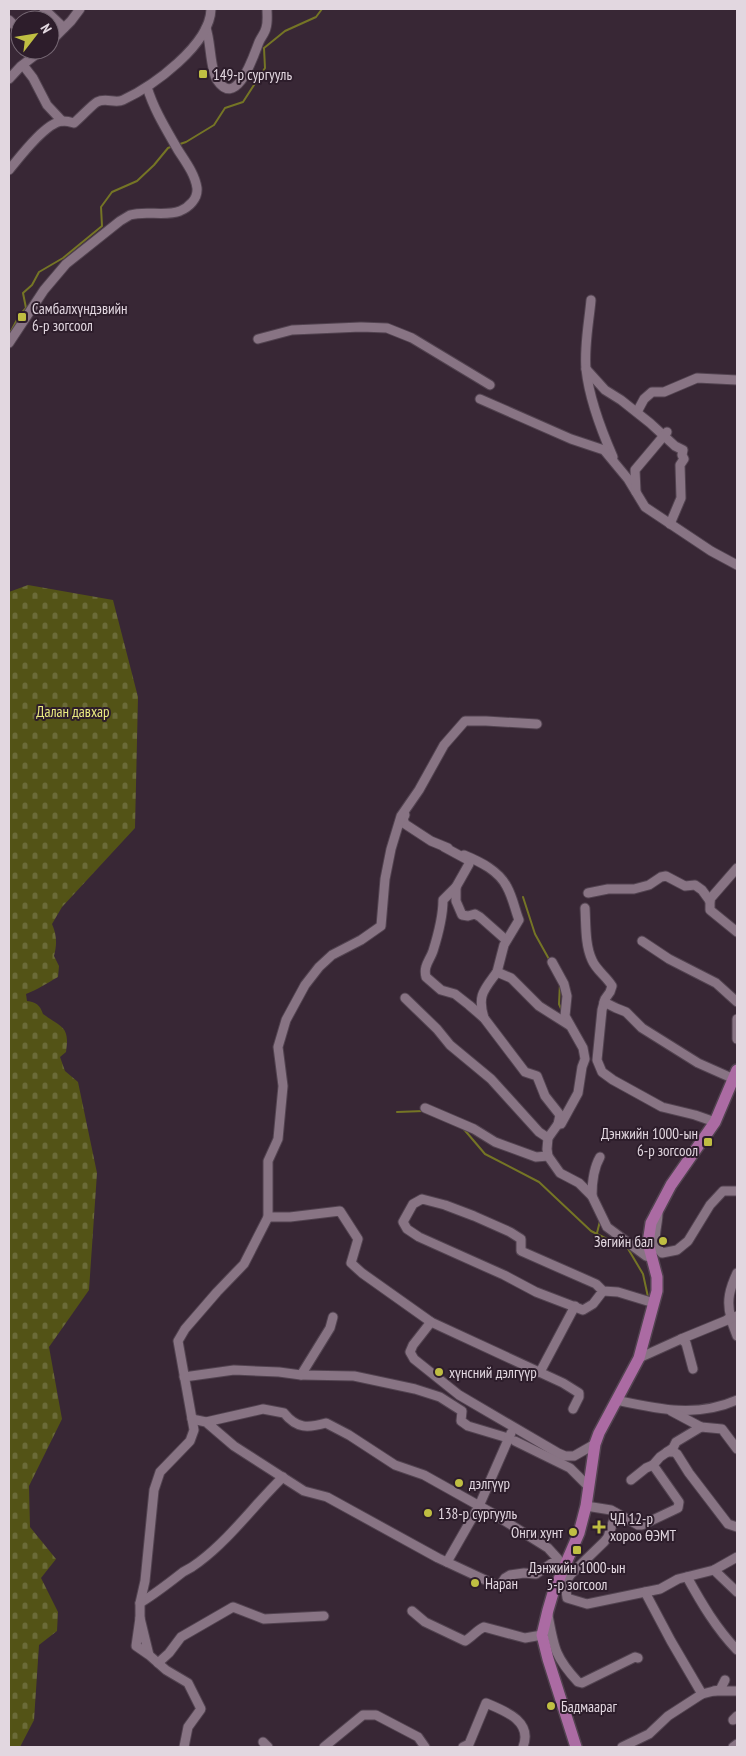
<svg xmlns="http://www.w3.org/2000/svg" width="746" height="1756" viewBox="0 0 746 1756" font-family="'PT Sans Narrow',sans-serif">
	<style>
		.cemetery { fill: url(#cemetery-stones) }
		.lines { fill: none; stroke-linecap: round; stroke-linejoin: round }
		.stream { stroke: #757525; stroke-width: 2 }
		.minor-casing { stroke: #524350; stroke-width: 11 }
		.major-casing { stroke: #524350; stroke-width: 14 }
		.minor { stroke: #887484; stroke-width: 9 }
		.major { stroke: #ab6ba3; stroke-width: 11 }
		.poi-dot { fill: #bfbe42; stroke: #2d1d2b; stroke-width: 2 }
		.labels { text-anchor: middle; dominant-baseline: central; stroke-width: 4; stroke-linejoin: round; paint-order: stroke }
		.poi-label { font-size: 15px; fill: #e2d7e0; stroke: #2d1d2b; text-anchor: start }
		.park-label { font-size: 15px; fill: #eaeb80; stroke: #2d1d2b }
	</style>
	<defs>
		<pattern id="cemetery-stones" width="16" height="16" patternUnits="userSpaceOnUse" patternTransform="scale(1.25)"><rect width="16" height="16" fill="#535316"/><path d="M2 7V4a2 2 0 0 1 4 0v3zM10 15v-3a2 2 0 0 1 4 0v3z" fill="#6b6b38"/></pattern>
	</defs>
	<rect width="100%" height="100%" fill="#382735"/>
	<path class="cemetery" d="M28,585L113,600L138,697L135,828L62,907L52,924C57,936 57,944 54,956L59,966L58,977C47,983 37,990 26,994L27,1001C36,1002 40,1005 43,1014C62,1028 70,1026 66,1052L60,1057L65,1071L78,1082L97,1173L89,1290L49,1347L62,1419L29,1486L30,1527L56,1559L41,1578L58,1612L57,1631L39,1645L34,1720L20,1747H9V592Z"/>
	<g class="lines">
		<g class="stream">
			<polyline points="177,145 186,142 214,125 225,108 243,102 265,68 264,48 285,31 316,17 322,9"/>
			<polyline points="9,335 19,316 26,308 23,293 32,285 39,272 63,258 102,226 101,207 112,192 137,181 154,165 168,148 173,146"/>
			<polyline points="523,897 535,934 550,961"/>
			<polyline points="560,983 559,1004 562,1011"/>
			<polyline points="397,1112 424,1111"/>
			<polyline points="462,1127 485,1154 539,1182 591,1231 609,1240 624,1243 624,1246 627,1247 643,1274 648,1297"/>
			<polyline points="597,1233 600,1221"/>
		</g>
		<g class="minor-casing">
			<g id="minor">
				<polyline points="44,9 64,28"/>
				<polyline points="9,20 20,31"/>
				<path d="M206,28C211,42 210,69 217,80C237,110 254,54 259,42C261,37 265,33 266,28C268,22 267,15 267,9"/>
				<polyline points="50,42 71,21 80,9"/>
				<polyline points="23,65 33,78 47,105 62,121"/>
				<polyline points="9,79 21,66 42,50"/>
				<path d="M9,170C19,158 45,123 62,121C66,121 71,122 74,123C79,119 93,104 97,102C106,97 115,104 123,100C153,86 210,45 211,9"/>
				<path d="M591,300C589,322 584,346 586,369C589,397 602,432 613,457"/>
				<polyline points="258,339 292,330 361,327 387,328 412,338 490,385"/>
				<path d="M9,343L44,290L66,264L120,221L130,215C146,210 164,217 180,211C189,207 198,199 197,188C195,174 185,161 178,150C166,129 154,110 147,87"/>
				<polyline points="586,369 605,390 621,400 650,423 675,446 683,450 682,455 684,459 680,465 681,498 670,524"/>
				<polyline points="480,399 571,439 604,450 628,479 645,507 711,551 737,565"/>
				<polyline points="637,412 644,399 652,392 664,392 697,378 737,380"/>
				<polyline points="636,492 635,470 667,432"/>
				<polyline points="405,815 403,819 405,824 431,841 448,848"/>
				<path d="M444,847L468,860L469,864L456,887L443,900C443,917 438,935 433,951C430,960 423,966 426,977L441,990L455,994L469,1005L484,1018L525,1072L537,1076L545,1096L560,1115L558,1124L548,1138L547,1149L548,1156L560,1173L579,1183L592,1196L607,1227L646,1256L651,1257"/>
				<path d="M464,855C481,862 499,871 507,887C513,898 515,910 519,920L504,945L497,972"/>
				<polyline points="737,868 710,899 710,910 737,932"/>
				<polyline points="456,887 456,901 462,915 468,916 475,914 480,917 506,940"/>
				<polyline points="588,893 608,889 634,889 649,885 661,877 666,876 685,886 695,885 702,890 710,901"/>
				<path d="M585,908C586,925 585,945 592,960C596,970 607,977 612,986L610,992L605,999L602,1010L597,1060L602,1072L613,1080L662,1107L695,1115L715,1122"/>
				<polyline points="642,941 669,959 716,983 737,1002"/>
				<polyline points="552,962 564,984 567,996 565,1016 583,1048 585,1059 582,1067 578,1093 561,1124 558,1124"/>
				<polyline points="405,998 437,1029 450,1045 491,1079 539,1132 548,1138"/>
				<polyline points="604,1002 616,1008 626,1012 642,1028 698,1063 734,1079"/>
				<path d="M484,1018C477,995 484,990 497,972L511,978L539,1006L569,1025"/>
				<polyline points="737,1019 737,1039"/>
				<polyline points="425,1108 474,1129 495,1142 536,1157 548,1156"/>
				<path d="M592,1196C592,1182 593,1169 600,1157"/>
				<path d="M655,1213H658C658,1228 650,1241 662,1253L677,1250L688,1241L710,1205L723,1191H737"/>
				<polyline points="268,1217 290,1217 340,1211 358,1239 351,1263 362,1273 431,1322 563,1383 579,1393 579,1397 573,1409"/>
				<polyline points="603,1291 596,1284 521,1251 521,1239 510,1232 474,1216 445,1205 422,1199 413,1204 403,1222 407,1229 419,1237 504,1275 536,1292 583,1310 593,1304 603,1291 618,1292 654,1303"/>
				<path d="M731,1318C726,1301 730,1288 737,1273"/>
				<polyline points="728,1319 731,1320 737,1336"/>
				<polyline points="431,1322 413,1345 410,1352 414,1359 459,1395 558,1453 565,1456 574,1456 595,1444"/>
				<polyline points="681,1339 686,1343 693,1369"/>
				<polyline points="639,1358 681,1339 737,1316"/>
				<polyline points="540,1372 575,1306"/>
				<polyline points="301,1375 330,1328 333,1317"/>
				<polyline points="184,1377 234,1370 279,1372 301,1375 354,1376 415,1389 440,1397 462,1411 461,1421 468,1426 508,1438"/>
				<path d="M616,1400C658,1409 696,1418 737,1400"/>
				<path d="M192,1419L206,1422L234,1446L304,1491L327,1497L438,1558L496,1585L501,1584L505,1578L510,1575L524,1573L536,1574L558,1559L548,1548L492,1513L424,1475L395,1465L349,1435L326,1423C308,1428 297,1429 284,1413L263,1409L206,1422"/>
				<polyline points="701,1427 722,1429 737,1449"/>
				<polyline points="515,1441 570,1468 589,1487"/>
				<polyline points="667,1452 674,1452 677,1454 689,1473 728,1524 737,1527"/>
				<polyline points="631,1480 646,1468 653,1465"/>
				<polyline points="586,1506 611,1510 638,1525 642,1525 678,1508 679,1502 653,1465 660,1457 673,1448 676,1442 701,1427 671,1411"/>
				<polyline points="447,1562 479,1506 511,1433"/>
				<polyline points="714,1570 737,1592"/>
				<polyline points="565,1572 570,1575 604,1542 608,1537 616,1513"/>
				<polyline points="570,1575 565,1583 567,1598 587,1604 645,1592 660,1589 678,1579 714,1570 737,1557"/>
				<path d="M687,1577C702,1604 716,1628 737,1650"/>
				<polyline points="645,1592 671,1641 702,1694"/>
				<path d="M140,1603C155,1594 169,1583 183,1572C189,1569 194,1566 199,1562C230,1539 255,1504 283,1477"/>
				<path d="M412,1611L425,1622L465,1641C472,1637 477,1630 484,1627L525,1638L542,1635"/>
				<path d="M548,1615C554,1648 555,1657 578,1682L582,1683L635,1657L638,1658"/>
				<polyline points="140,1618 140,1603 145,1581 154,1490 160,1472 190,1441 194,1430 178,1341 185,1329 217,1292 244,1264 268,1217 268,1161 278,1139 283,1086 278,1047 286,1020 305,985 319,967 332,955 361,940 381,926 385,879 391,849 401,816 419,790 444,745 465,721 486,721 537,724"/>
				<polyline points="149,1655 140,1618 136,1646 149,1655 166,1670 188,1683 201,1709 188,1727 184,1747"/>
				<polyline points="158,1663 169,1653 181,1637 233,1607 264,1619 324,1616"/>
				<polyline points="714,1691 720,1690 725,1680"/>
				<polyline points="733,1720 737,1716"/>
				<polyline points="263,1742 268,1747"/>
				<polyline points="324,1747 363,1715 376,1715 418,1737 425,1747"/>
				<path d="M463,1747L469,1744L486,1703C505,1711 533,1721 523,1747"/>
				<polyline points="622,1747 649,1734 668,1716 702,1694 714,1691 737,1691"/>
				<polyline points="733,1747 737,1744"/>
			</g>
		</g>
		<g class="major-casing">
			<polyline id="major" points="576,1747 548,1659 542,1635 548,1610 553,1593 579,1533 586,1506 595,1444 599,1433 639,1358 657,1291 657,1277 648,1243 651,1223 671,1185 715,1122 737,1070"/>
		</g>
		<use href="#minor" class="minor"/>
		<use href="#major" class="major"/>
	</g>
	<g class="poi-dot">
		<rect x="198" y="69" width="10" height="10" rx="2.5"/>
		<rect x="17" y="312" width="10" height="10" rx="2.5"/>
		<rect x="703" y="1137" width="10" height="10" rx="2.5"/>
		<circle cx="663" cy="1241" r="5"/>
		<circle cx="439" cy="1372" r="5"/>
		<circle cx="459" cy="1483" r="5"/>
		<circle cx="428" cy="1513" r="5"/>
		<path d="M596.5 1519.5h5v5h5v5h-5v5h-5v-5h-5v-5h5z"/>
		<circle cx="573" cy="1532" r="5"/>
		<rect x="572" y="1545" width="10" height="10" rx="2.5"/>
		<circle cx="475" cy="1583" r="5"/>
		<circle cx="551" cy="1706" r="5"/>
	</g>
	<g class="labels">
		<g class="poi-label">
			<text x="213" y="74">149-р сургууль</text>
			<text x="32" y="308">Самбалхүндэвийн<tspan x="32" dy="17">6-р зогсоол</tspan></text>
			<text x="698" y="1133" text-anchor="end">Дэнжийн 1000-ын<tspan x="698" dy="17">6-р зогсоол</tspan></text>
			<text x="653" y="1241" text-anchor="end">Зөгийн бал</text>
			<text x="449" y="1372">хүнсний дэлгүүр</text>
			<text x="469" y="1483">дэлгүүр</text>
			<text x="438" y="1513">138-р сургууль</text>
			<text x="610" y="1518">ЧД 12-р<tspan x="610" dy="17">хороо ӨЭМТ</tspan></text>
			<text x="563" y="1532" text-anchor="end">Онги хунт</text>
			<text x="577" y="1567" text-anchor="middle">Дэнжийн 1000-ын<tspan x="577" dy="17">5-р зогсоол</tspan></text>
			<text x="485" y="1583">Наран</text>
			<text x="561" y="1706">Бадмаараг</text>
		</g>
		<g class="park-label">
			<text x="73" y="711">Далан давхар</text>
		</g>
	</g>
	<rect width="746" height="1756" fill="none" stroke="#e2d7e0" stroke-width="20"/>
	<g transform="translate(35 35) rotate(59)"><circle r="24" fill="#2d1d2b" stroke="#756773"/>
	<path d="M0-4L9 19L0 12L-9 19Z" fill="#bfbe42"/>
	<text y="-8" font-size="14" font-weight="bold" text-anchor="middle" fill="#e2d7e0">N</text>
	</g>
</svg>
